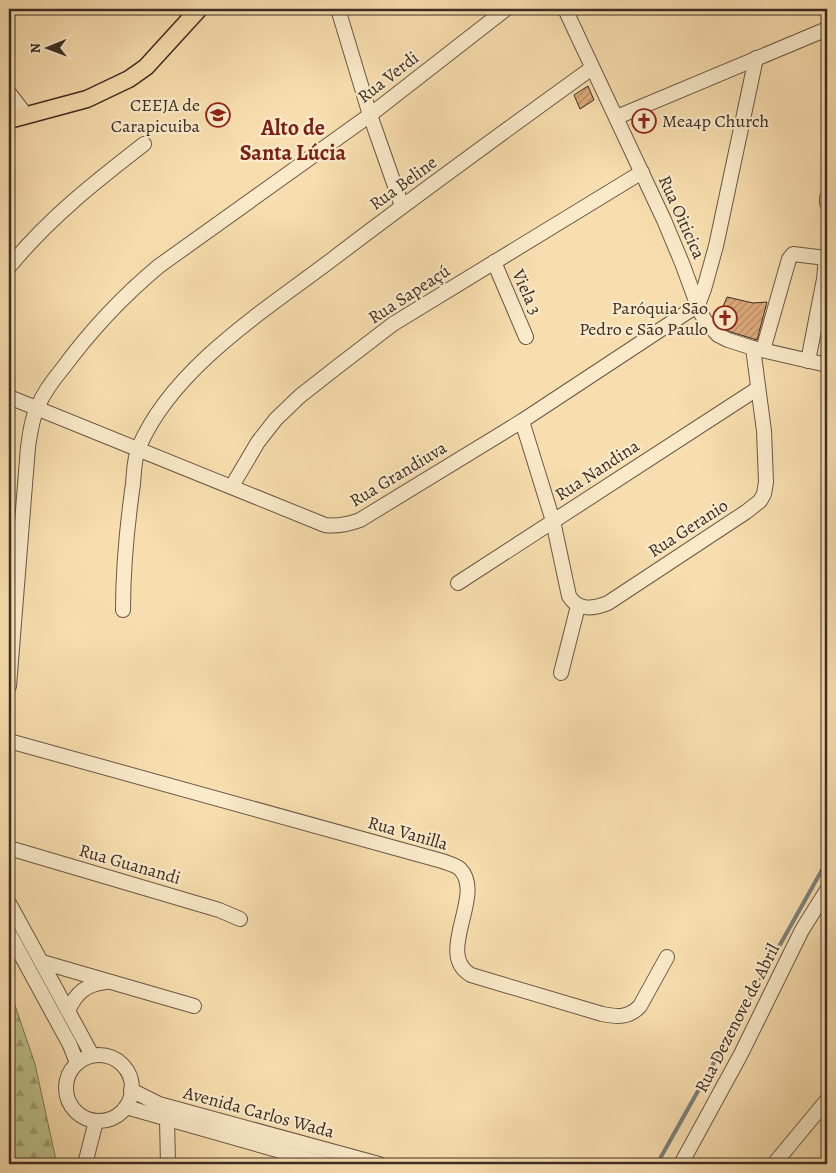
<svg xmlns="http://www.w3.org/2000/svg" width="836" height="1173" viewBox="0 0 836 1173" font-family="Alegreya,serif">
	<style>
		.forest { fill: url(#forest-firs); stroke: #7c7658 }
		.lines { fill: none; stroke-linecap: round; stroke-linejoin: round }
		.stream { stroke: #7a817c; stroke-width: 4 }
		.building { fill: url(#building-hatch); stroke: #3c2c24 }
		.minor-casing { stroke: #6b5846; stroke-width: 16 }
		.major-casing { stroke: #3c2c24; stroke-width: 19 }
		.minor { stroke: #faeaca; stroke-width: 14 }
		.major { stroke: #f8deae; stroke-width: 16 }
		.labels { text-anchor: middle; dominant-baseline: central; stroke-width: 4.5; stroke-linejoin: round; paint-order: stroke }
		.street-label { font-size: 18px; fill: #3c2c24; stroke: #faeaca }
		.poi-label { font-size: 18px; fill: #3c2c24; stroke: #faeaca; text-anchor: end }
		.district-label { font-size: 22px; font-weight: bold; fill: #7a1f14; stroke: #faeaca }
	</style>
	<defs>
		<pattern id="forest-firs" width="22" height="20" patternUnits="userSpaceOnUse" patternTransform="scale(1.25)"><rect width="22" height="20" fill="#bdc18b"/><path d="M5 1l3.5 6h-7zM16 11l3.5 6h-7z" fill="#9b9d71"/></pattern>
		<pattern id="building-hatch" width="6" height="6" patternUnits="userSpaceOnUse" patternTransform="scale(1.25)"><rect width="6" height="6" fill="#deab7b"/><path d="M-1 1l2-2M0 6l6-6M5 7l2-2" fill="none" stroke="#b58b65"/></pattern>
	</defs>
	<rect width="100%" height="100%" fill="#f8deae"/>
	<filter id="stains"><feTurbulence type="fractalNoise" baseFrequency=".004" numOctaves="4"/><feColorMatrix values="0 0 0 0 .2 0 0 0 0 .09 0 0 0 0 .02 0 0 0 .5 -.17"/></filter>
	<radialGradient id="worn" r=".72"><stop offset=".6" stop-color="#630" stop-opacity="0"/><stop offset="1" stop-color="#630" stop-opacity=".3"/></radialGradient>
	<polygon class="forest" points="9,988 35,1064 56,1160 55,1164 9,1164"/>
	<g class="lines">
		<polyline class="stream" points="657,1164 827,861"/>
	</g>
	<g class="building">
		<polygon points="588,86 594,100 580,109 574,95"/>
		<polygon points="727,297 753,303 767,302 757,340 731,332 723,328 717,321"/>
	</g>
	<g class="lines">
		<g class="minor-casing">
			<g id="minor">
				<polyline points="338,9 370,115 402,206"/>
				<polyline points="565,9 664,220 682,263 700,312 706,322 718,335 728,340 753,348 827,365"/>
				<polyline points="9,93 26,115"/>
				<polyline points="617,117 827,29"/>
				<polyline points="827,198 827,203"/>
				<polyline points="494,262 526,337"/>
				<path d="M9,267C49,218 95,182 144,144"/>
				<polyline points="763,350 789,259 793,254 826,258 824,279 808,361"/>
				<path d="M9,397L325,525C338,527 349,524 360,520L522,421L698,305L704,289L716,246L756,58"/>
				<path d="M522,421L553,521L569,596C578,611 593,609 608,603L746,512L760,501L764,494L766,482L764,431L753,348"/>
				<polyline points="232,486 258,442 276,419 300,396 337,367 393,324 642,172"/>
				<polyline points="458,583 757,389"/>
				<path d="M123,610C123,567 127,526 133,484C134,473 134,458 139,447C173,367 267,309 334,258C419,193 505,131 592,68"/>
				<polyline points="561,673 578,606"/>
				<path d="M9,686L28,447C30,433 32,418 38,406C44,392 53,380 63,368C91,330 123,296 159,266L370,115L506,9"/>
				<path d="M9,741L442,861C447,863 456,865 460,869C486,895 434,954 471,975L602,1014C618,1017 629,1018 640,1006L667,957"/>
				<polyline points="9,848 219,910 240,919"/>
				<polyline points="9,903 92,1055"/>
				<polyline points="9,933 70,1045 77,1063"/>
				<polyline points="42,962 194,1006"/>
				<path d="M68,1011C76,993 86,984 106,982"/>
				<circle cx="99" cy="1088" r="33"/>
				<polyline points="131,1090 159,1104 379,1164"/>
				<polyline points="126,1107 326,1164"/>
				<polyline points="167,1120 168,1164"/>
				<polyline points="85,1164 96,1121"/>
				<polyline points="681,1164 741,1054 802,930 827,890"/>
				<polyline points="774,1164 827,1100"/>
			</g>
		</g>
		<g class="major-casing">
			<polyline id="major" points="9,120 87,99 129,79 146,67 199,9"/>
		</g>
		<use href="#minor" class="minor"/>
		<use href="#major" class="major"/>
	</g>
	<defs>
		<g id="school-ring" transform="scale(1.25)"><circle r="9.5" fill="#faeaca" stroke="#8f2418" stroke-width="1.5"/><path d="M0-5L7-2L0 1L-7-2ZM-4 1L0 2.5L4 1V4Q0 6-4 4Z" fill="#8f2418"/></g>
		<g id="church-ring" transform="scale(1.25)"><circle r="9.5" fill="#faeaca" stroke="#8f2418" stroke-width="1.5"/><path d="M-1.2-6h2.4v3.5h3.3v2.4h-3.3V6h-2.4V-.1h-3.3v-2.4h3.3Z" fill="#8f2418"/></g>
	</defs>
	<g fill-rule="evenodd">
		<use href="#school-ring" x="218" y="115"/>
		<use href="#church-ring" x="644" y="121"/>
		<use href="#church-ring" x="725" y="318"/>
	</g>
	<g class="labels">
		<g class="street-label">
			<text transform="translate(388 77) rotate(-38)">Rua Verdi</text>
			<text transform="translate(403 183) rotate(-36)">Rua Beline</text>
			<text transform="translate(682 217) rotate(66)">Rua Oiticica</text>
			<text transform="translate(527 292) rotate(66)">Viela 3</text>
			<text transform="translate(409 294) rotate(-33)">Rua Sapeaçú</text>
			<text transform="translate(597 470) rotate(-33)">Rua Nandina</text>
			<text transform="translate(398 474) rotate(-31)">Rua Grandiuva</text>
			<text transform="translate(688 528) rotate(-33)">Rua Geranio</text>
			<text transform="translate(408 833) rotate(16)">Rua Vanilla</text>
			<text transform="translate(130 864) rotate(16)">Rua Guanandi</text>
			<text transform="translate(737 1018) rotate(-63)">Rua Dezenove de Abril</text>
			<text transform="translate(259 1112) rotate(15)">Avenida Carlos Wada</text>
		</g>
		<g class="poi-label">
			<text x="200" y="105">CEEJA de<tspan x="200" dy="21">Carapicuiba</tspan></text>
			<text x="662" y="121" text-anchor="start">Mea4p Church</text>
			<text x="708" y="308">Paróquia São<tspan x="708" dy="21">Pedro e São Paulo</tspan></text>
		</g>
		<g class="district-label">
			<text x="293" y="128">Alto de<tspan x="293" dy="25">Santa Lúcia</tspan></text>
		</g>
	</g>
	<rect width="836" height="1173" fill="none" stroke="#f8deae" stroke-width="30"/>
	<rect x="10" y="10" width="816" height="1153" fill="none" stroke="#3c2c24" stroke-width="2.5"/>
	<rect x="15" y="15" width="806" height="1143" fill="none" stroke="#3c2c24"/>
	<g transform="translate(48 48) rotate(269)" stroke="#faeaca" stroke-width="4" paint-order="stroke">
	<path d="M0-4L9 19L0 12L-9 19Z" fill="#3c2c24"/>
	<text y="-8" font-size="14" font-weight="bold" text-anchor="middle" fill="#3c2c24">N</text>
	</g>
	<rect width="100%" height="100%" filter="url(#stains)"/>
	<rect width="100%" height="100%" fill="url(#worn)"/>
</svg>
